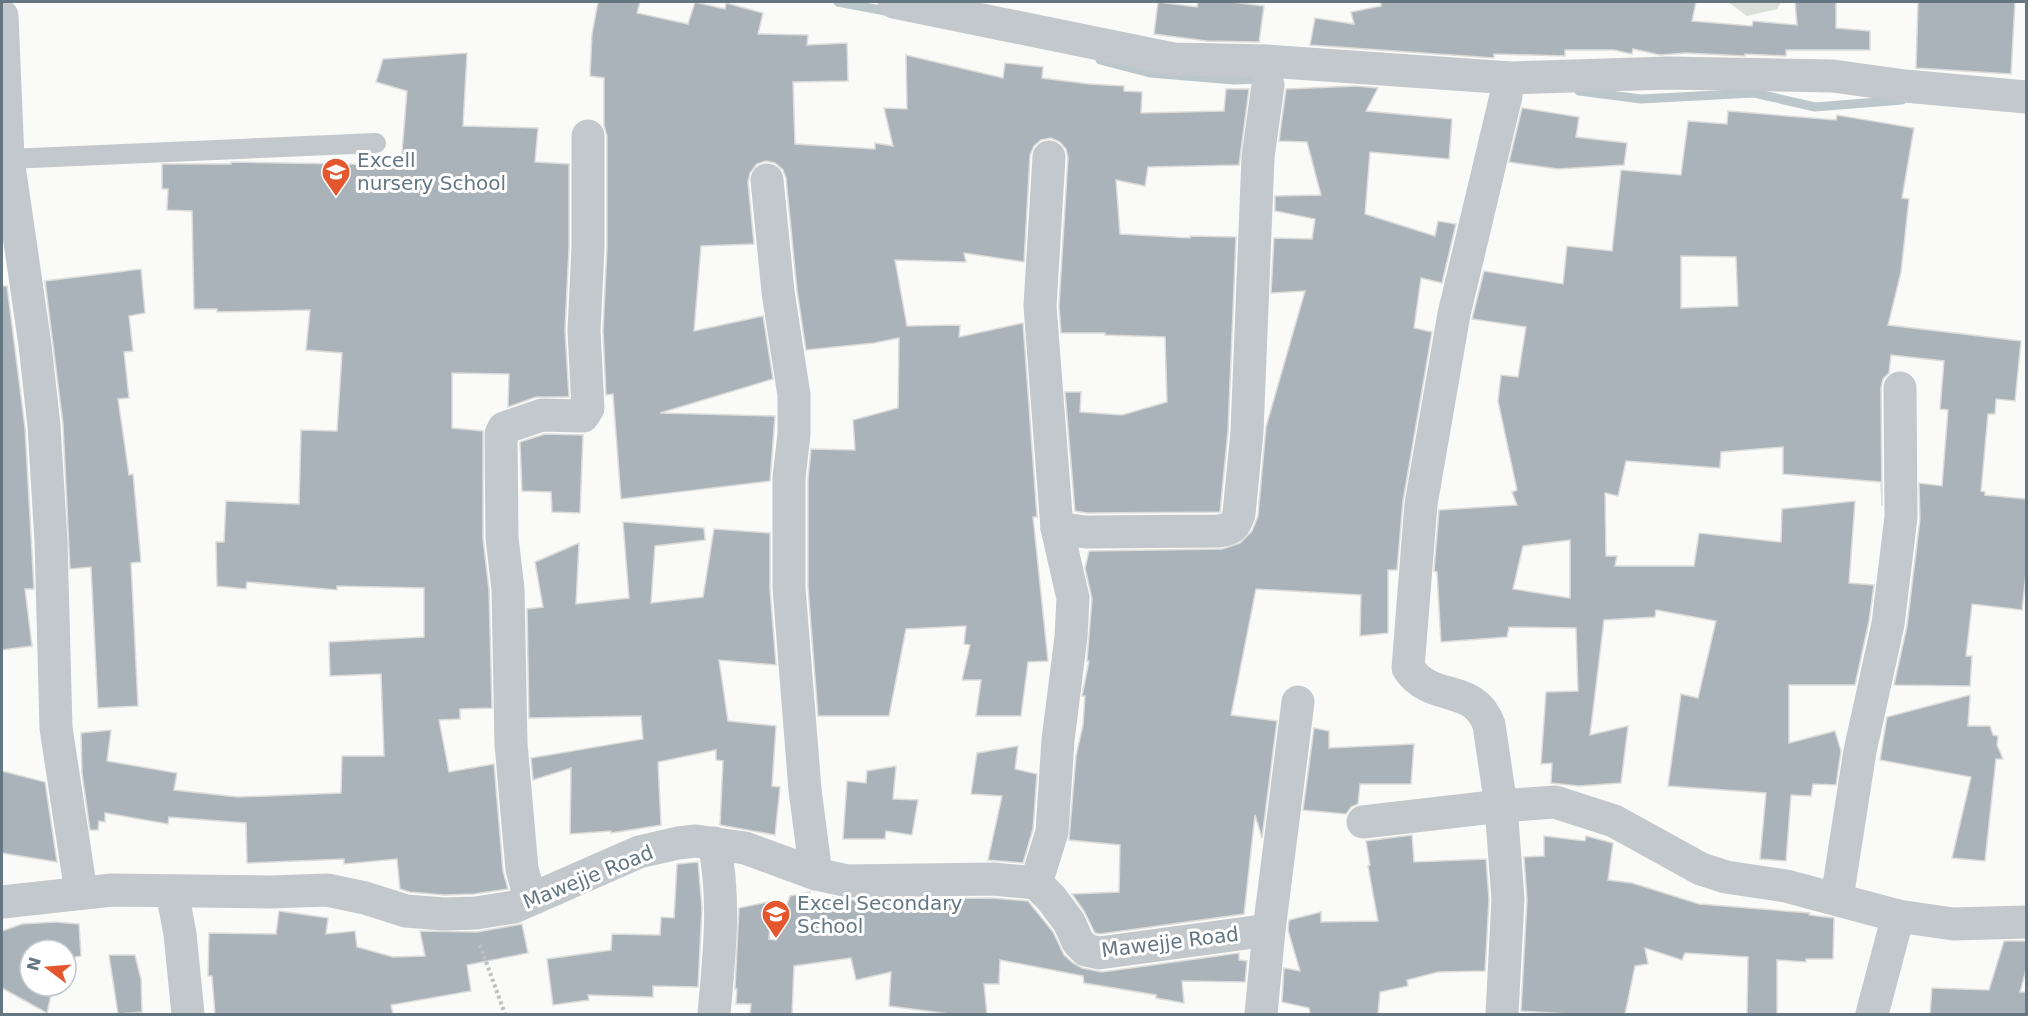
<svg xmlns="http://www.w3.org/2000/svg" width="2028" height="1016" viewBox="0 0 2028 1016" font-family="'DejaVu Sans',sans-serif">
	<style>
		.green { fill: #dadfd7 }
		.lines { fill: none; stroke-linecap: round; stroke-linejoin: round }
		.stream { stroke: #bbc7cb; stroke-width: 9 }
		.building { fill: #aab3b9; stroke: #dcdcda; stroke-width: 1.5; fill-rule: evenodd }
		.path { stroke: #bbbfc2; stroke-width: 4; stroke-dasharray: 3 3; stroke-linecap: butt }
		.service { stroke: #c3c8cc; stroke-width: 20 }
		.minor { stroke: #c3c8cc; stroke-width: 33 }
		.labels { text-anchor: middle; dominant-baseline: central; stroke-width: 6; stroke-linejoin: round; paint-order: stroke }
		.poi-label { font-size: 20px; fill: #657683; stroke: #fff; text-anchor: start }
		.street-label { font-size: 20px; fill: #657683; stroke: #fff }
	</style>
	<rect width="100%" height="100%" fill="#fafaf8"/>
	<polygon class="green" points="1728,2 1781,2 1777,9 1747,16"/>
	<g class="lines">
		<g class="stream">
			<polyline points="838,2 891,12"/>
			<polyline points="1100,60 1150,73 1234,80 1264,79"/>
			<polyline points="1579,91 1641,99 1754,93 1815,107 1902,100"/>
		</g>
	</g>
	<g class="building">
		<polygon points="598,2 640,2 637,13 688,24 695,2 725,9 726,3 763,13 758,34 808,35 807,45 847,43 848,81 793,82 795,144 875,149 875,143 893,146 884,108 907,109 906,55 1003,78 1005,63 1043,67 1042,78 1089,84 1124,86 1124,91 1142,92 1141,113 1224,111 1226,89 1249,89 1239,165 1148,167 1145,186 1116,180 1120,234 1190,238 1190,236 1236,237 1228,431 1220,512 1087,513 1075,511 1065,392 1081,392 1080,412 1122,415 1167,402 1165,337 1105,335 1105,333 1061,333 1059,306 1068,158 1066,149 1060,142 1051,138 1041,140 1034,146 1030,155 1024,262 964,253 966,262 895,260 907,326 960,325 959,337 1023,323 1037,517 1033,517 1048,661 1028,662 1021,716 976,716 981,680 962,680 970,645 964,644 966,626 906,629 889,716 818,716 808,587 808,479 811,449 855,450 853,420 898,408 899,338 874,343 806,350 797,290 786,178 783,170 775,163 766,161 757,164 750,173 748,182 754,244 701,246 694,331 763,316 773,379 660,413 775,416 770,481 621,499 613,394 606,395 603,331 607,247 607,136 604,126 604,78 590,76 592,34"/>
		<polygon points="1158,2 1197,7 1198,2 1232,2 1264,6 1259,42 1207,41 1154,34"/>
		<polygon points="1381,2 1696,2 1692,21 1752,26 1753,21 1797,25 1795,2 1836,2 1836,28 1870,31 1870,50 1786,50 1786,56 1745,54 1745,56 1686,53 1660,55 1633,49 1632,54 1614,50 1565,50 1565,56 1494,54 1494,58 1310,45 1315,18 1354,24 1351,12 1381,6"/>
		<polygon points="1918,2 2015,2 2011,74 1916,68"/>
		<polygon points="467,53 463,126 538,128 535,162 569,164 569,247 565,330 569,397 536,397 508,407 509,374 452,373 452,428 483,431 483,538 489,590 492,708 460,709 460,719 439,720 449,772 494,764 503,871 508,889 474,894 444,895 410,892 400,889 397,859 344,864 344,859 247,863 246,823 169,817 168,824 105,813 105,822 99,821 98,830 90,830 82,773 81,733 111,730 107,761 177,773 174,790 238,797 341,793 342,756 384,756 381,674 330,676 329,642 424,637 424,588 337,586 337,590 247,582 246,589 217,586 216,542 224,542 226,501 299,504 301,430 337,431 342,353 306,350 310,310 217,312 217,309 194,309 192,211 167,210 168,189 162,189 162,164 231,164 231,162 401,165 407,91 376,82 383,59"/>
		<polygon points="1356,86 1378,88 1366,111 1452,119 1449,159 1370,152 1365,214 1435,236 1438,221 1456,224 1442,283 1421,278 1414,328 1432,332 1403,501 1397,570 1388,570 1388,633 1360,636 1361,595 1256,589 1231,715 1277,721 1262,838 1255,815 1244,914 1100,934 1095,933 1084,911 1072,894 1119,892 1120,845 1069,840 1076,756 1083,725 1085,696 1082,696 1089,661 1087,661 1092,599 1085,568 1089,551 1222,549 1240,543 1252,531 1258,516 1266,427 1305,291 1271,293 1274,238 1312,239 1315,219 1275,211 1275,196 1321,195 1307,142 1279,141 1286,89"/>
		<polygon points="1522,108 1579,117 1576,137 1627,143 1624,165 1558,169 1509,162"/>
		<path d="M1728,111L1836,120L1837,115L1914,128L1902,198L1909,199L1901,272L1888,325L2021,341L2015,401L1996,399L1995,414H1988L1981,491L1985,492V495L2026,499V573L2022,610L1972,604L1966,656H1972L1970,686L1894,685L1907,626L1920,519L1919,483L1942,486L1948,410L1940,409L1944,361L1891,355L1889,373L1883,379L1881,388L1882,506L1881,482L1783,474V447L1721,452L1720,468L1626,461L1618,496L1605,493L1606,556H1617L1615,566H1694L1699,533L1781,542L1782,509L1855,501L1849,583L1874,585L1869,621L1855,685H1789V743L1835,731L1841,751L1836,785L1813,784L1811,796L1791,795L1786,861L1760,859L1766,793L1668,786L1681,694L1698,698L1716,621L1656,610L1655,617L1604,620L1590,735L1628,726L1621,783L1579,786L1551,783L1552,763L1541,764L1546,692L1578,691L1576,628L1509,627L1507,637L1441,642L1437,572L1434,571L1439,510L1517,505L1512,492L1517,490L1498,401L1501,375L1518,377L1526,327L1472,319L1484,271L1563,284L1567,246L1612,251L1621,170L1681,175L1688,121L1727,124ZM1681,256L1736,257L1738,306L1681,308ZM1570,540V598L1513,589L1523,546Z"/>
		<polygon points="141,269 145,313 129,316 133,351 124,352 129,398 118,399 129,475 133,474 141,562 131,563 138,706 98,708 91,567 70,569 63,424 45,281"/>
		<polygon points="2,286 7,286 25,428 34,589 25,589 32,646 2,650"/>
		<polygon points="545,434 583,435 580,513 552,512 551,492 522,491 520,442"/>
		<polygon points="623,522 704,528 705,540 655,546 651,603 703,597 714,529 770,533 770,589 776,665 719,660 728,721 776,726 772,786 780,787 775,835 720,825 723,761 716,760 716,750 658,762 661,825 611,833 611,831 570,834 571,768 533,780 531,758 643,739 641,716 529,718 527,609 543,607 535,562 579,543 576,604 629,598"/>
		<polygon points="1970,695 1968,726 1990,726 1993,735 1998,736 1997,745 2003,759 1996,759 1985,861 1952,858 1971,777 1880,760 1887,717"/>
		<polygon points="1314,728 1329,731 1329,748 1414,744 1411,784 1360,784 1358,804 1351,807 1346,814 1303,810"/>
		<polygon points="1018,746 1015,769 1037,774 1033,829 1023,863 988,860 1002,796 971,794 977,753"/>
		<polygon points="896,766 893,799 918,800 912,835 886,831 885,839 843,839 847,781 866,783 867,771"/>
		<polygon points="2,771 45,782 57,862 2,853"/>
		<polygon points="1412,835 1414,862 1486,859 1489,899 1485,971 1438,972 1407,980 1408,986 1380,992 1378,1014 1310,1014 1309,1008 1282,1002 1284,968 1300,971 1288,930 1289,920 1321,912 1321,922 1378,921 1368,866 1370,865 1366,841"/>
		<polygon points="1544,836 1585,841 1586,836 1613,843 1608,880 1632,883 1699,904 1810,913 1809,915 1834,918 1833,959 1806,959 1806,962 1777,960 1777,1014 1747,1014 1748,957 1685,953 1682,960 1645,948 1648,964 1635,966 1625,1014 1570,1014 1521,1011 1527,900 1524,857 1544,856"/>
		<polygon points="698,862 702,908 698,987 653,986 653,997 588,995 589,1000 553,1005 547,959 611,950 612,934 660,935 661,917 674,918 677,864"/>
		<polygon points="810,892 811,900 833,897 848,900 992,898 1028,901 1053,932 1064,955 1073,963 1082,968 1102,972 1239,953 1239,960 1247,961 1245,982 1182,981 1184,1003 1156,998 1156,995 1084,983 1083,976 1000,960 999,984 984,984 987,1014 950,1014 889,1006 891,972 856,980 851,958 794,966 792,1014 750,1014 751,1004 736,1004 737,989 735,989 739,908 772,901 769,939 775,940 790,896"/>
		<polygon points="279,911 328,918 326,934 355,931 357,947 393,957 425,956 420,931 477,932 522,924 528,953 467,965 471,991 391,1005 393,1014 215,1014 212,976 208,976 209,933 276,934"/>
		<polygon points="55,922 79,924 81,956 66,959 66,950 30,950 30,986 53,986 47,1013 2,988 2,931 22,924"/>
		<polygon points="2004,941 2026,941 2026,970 2020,992 2026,992 2026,1014 1930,1014 1932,988 1989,990"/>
		<polygon points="109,955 135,955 141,979 142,1012 118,1014"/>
	</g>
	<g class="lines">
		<polyline class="path" points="480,945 505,1014"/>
		<polyline class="service" points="8,159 376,143"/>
		<g class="minor">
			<polyline points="894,2 1173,59 1267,61 1511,78 1669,73 1833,76 1905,86 2026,97"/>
			<polyline points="2,16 8,159 35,345 44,426 51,541 56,728 81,892"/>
			<polyline points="767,180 778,292 794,395 794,434 789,478 789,588 805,790 816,874"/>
			<path d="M1057,528L1086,532L1219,531C1232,529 1235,526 1239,514L1247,432L1258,157L1268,85"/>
			<polyline points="1363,822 1501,806 1555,802 1614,821 1701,869 1726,877 1786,886 1898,916"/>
			<path d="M714,843C726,901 719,957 714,1014"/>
			<polyline points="1036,883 1052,832 1058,740 1071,637 1073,598 1057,528 1040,306 1049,157"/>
			<polyline points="172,892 180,934 188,1014"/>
			<polyline points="1837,898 1860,751 1888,624 1901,517 1900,388"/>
			<polyline points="530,899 522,869 511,744 508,589 502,538 501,434 504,428 542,415 583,416 588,408 584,331 588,247 588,136"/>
			<polyline points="2,902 112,890 270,892 327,890 365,898 406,911 444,914 476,913 514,907 639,852 678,843 696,841 745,848 816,874 848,881 993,879 1036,883 1051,898 1069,922 1078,942 1086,950 1099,953 1269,930"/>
			<polyline points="1261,1014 1269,930 1298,702"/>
			<path d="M1502,1014L1508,899L1501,806L1489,725C1474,682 1432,704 1408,668L1421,504L1454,314L1506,96"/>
			<polyline points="1872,1014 1898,916 1953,924 2026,922"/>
		</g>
	</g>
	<defs>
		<g id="school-pin" transform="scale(1.5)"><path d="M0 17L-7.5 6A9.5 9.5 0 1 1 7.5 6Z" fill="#e4572e" stroke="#fff"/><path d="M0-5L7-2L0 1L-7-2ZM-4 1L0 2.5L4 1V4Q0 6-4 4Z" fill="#fff"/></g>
	</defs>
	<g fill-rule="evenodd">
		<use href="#school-pin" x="336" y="172"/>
		<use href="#school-pin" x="776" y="914"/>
	</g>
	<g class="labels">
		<g class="poi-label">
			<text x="357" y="160">Excell<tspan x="357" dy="23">nursery School</tspan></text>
			<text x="797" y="903">Excel Secondary<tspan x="797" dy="23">School</tspan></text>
		</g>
		<g class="street-label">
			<text transform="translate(588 877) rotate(-22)">Mawejje Road</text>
			<text transform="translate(1170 942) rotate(-7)">Mawejje Road</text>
		</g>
	</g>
	<rect width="2028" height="1016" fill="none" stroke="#657683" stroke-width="6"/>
	<g transform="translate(48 968) rotate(286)"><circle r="28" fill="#ffffff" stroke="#c1c8cd" stroke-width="1.5"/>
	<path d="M0-4.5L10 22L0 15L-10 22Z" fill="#e4572e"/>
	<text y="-9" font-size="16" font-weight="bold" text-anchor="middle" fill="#657683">N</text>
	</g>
</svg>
